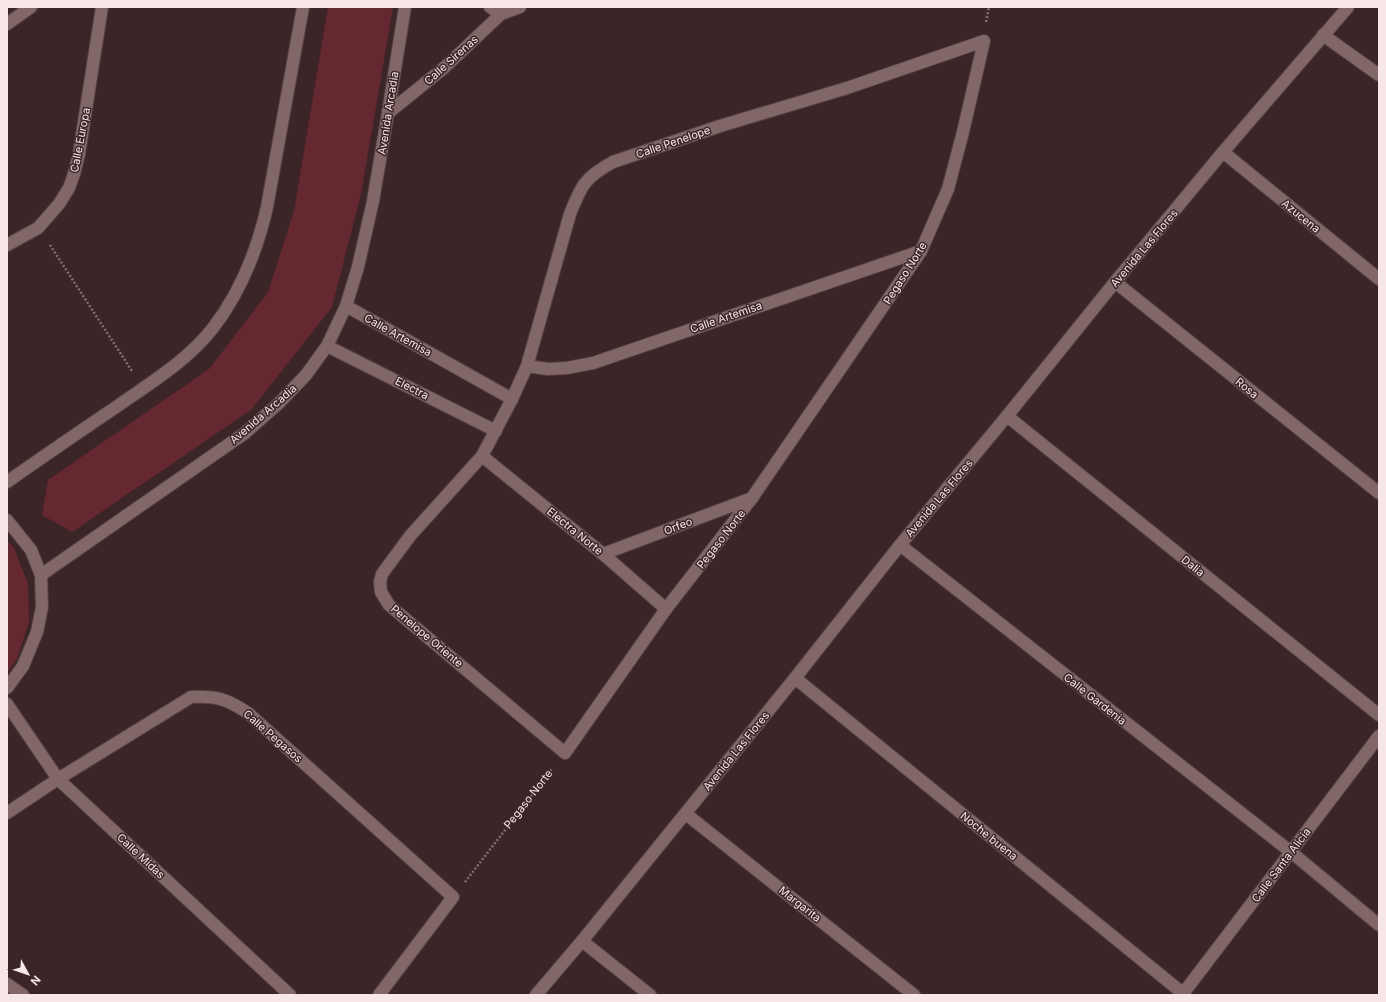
<svg xmlns="http://www.w3.org/2000/svg" width="1386" height="1002" viewBox="0 0 1386 1002" font-family="Inter,sans-serif">
	<style>
		.green { fill: #652730 }
		.lines { fill: none; stroke-linecap: round; stroke-linejoin: round }
		.minor-casing { stroke: #554244; stroke-width: 14 }
		.path { stroke: #847071; stroke-width: 2.5; stroke-dasharray: 2 2; stroke-linecap: butt }
		.minor { stroke: #826769; stroke-width: 12 }
		.labels { text-anchor: middle; dominant-baseline: central; stroke-width: 3; stroke-linejoin: round; paint-order: stroke }
		.street-label { font-size: 11px; fill: #f7e7e8; stroke: #3c2527 }
	</style>
	<rect width="100%" height="100%" fill="#3c2527"/>
	<g class="green">
		<polygon points="328,7 393,7 361,194 332,307 251,410 72,532 42,515 48,480 209,369 268,292 294,211"/>
		<polygon points="7,540 14,548 28,584 29,622 17,659 7,673"/>
	</g>
	<g class="lines">
		<g class="minor-casing">
			<g id="minor">
				<polyline points="490,7 501,14"/>
				<polyline points="7,24 31,7"/>
				<polyline points="1323,35 1379,75"/>
				<path d="M984,41L963,132L948,189L921,251L752,498L666,609L565,753L389,605L381,592L380,582L382,574L410,536L482,456L512,399L527,366L570,214C581,186 585,177 613,162L720,126L847,88Z"/>
				<polyline points="388,113 445,67 501,14 520,7"/>
				<polyline points="1223,152 1379,279"/>
				<polyline points="7,245 38,228 59,204 69,188 74,174 79,154 102,7"/>
				<polyline points="1115,282 1379,493"/>
				<polyline points="346,306 512,399"/>
				<polyline points="327,346 496,431"/>
				<polyline points="527,366 548,369 567,368 593,363 921,251"/>
				<polyline points="1007,416 1379,715"/>
				<polyline points="482,456 603,554 666,609"/>
				<path d="M7,482C44,456 82,430 119,405C152,382 188,360 213,328C240,293 257,251 267,207L303,7"/>
				<polyline points="7,520 31,550 41,575 42,607 37,632 23,666 7,688"/>
				<polyline points="900,545 1291,852 1379,925"/>
				<polyline points="603,554 752,498"/>
				<polyline points="41,575 245,433 279,403 306,375 327,346 346,306 358,267 373,201 388,113 405,7"/>
				<polyline points="795,678 1185,995"/>
				<polyline points="7,704 58,779 290,995"/>
				<path d="M7,813L58,779L191,697C217,696 227,699 248,713L453,897L379,995"/>
				<polyline points="686,814 914,995"/>
				<polyline points="582,941 650,995"/>
				<polyline points="7,984 23,995"/>
				<polyline points="536,995 582,941 795,678 900,545 1007,416 1115,282 1223,152 1348,7"/>
				<polyline points="1182,995 1379,736"/>
			</g>
		</g>
		<g class="path">
			<polyline points="986,22 989,7"/>
			<polyline points="50,245 132,371"/>
			<polyline points="465,882 552,769"/>
		</g>
		<use href="#minor" class="minor"/>
	</g>
	<g class="labels">
		<g class="street-label">
			<text transform="translate(451 60) rotate(-42)">Calle Sirenas</text>
			<text transform="translate(388 113) rotate(-81)">Avenida Arcadia</text>
			<text transform="translate(80 140) rotate(-79)">Calle Europa</text>
			<text transform="translate(673 142) rotate(-19)">Calle Penelope</text>
			<text transform="translate(1301 216) rotate(39)">Azucena</text>
			<text transform="translate(1144 248) rotate(-50)">Avenida Las Flores</text>
			<text transform="translate(905 273) rotate(-58)">Pegaso Norte</text>
			<text transform="translate(726 317) rotate(-19)">Calle Artemisa</text>
			<text transform="translate(398 335) rotate(29)">Calle Artemisa</text>
			<text transform="translate(412 388) rotate(27)">Electra</text>
			<text transform="translate(1247 388) rotate(39)">Rosa</text>
			<text transform="translate(263 414) rotate(-41)">Avenida Arcadia</text>
			<text transform="translate(939 498) rotate(-50)">Avenida Las Flores</text>
			<text transform="translate(678 526) rotate(-21)">Orfeo</text>
			<text transform="translate(575 531) rotate(39)">Electra Norte</text>
			<text transform="translate(721 539) rotate(-52)">Pegaso Norte</text>
			<text transform="translate(1193 566) rotate(39)">Dalia</text>
			<text transform="translate(427 636) rotate(40)">Penelope Oriente</text>
			<text transform="translate(1095 699) rotate(38)">Calle Gardenia</text>
			<text transform="translate(273 736) rotate(41)">Calle Pegasos</text>
			<text transform="translate(736 751) rotate(-51)">Avenida Las Flores</text>
			<text transform="translate(528 799) rotate(-52)">Pegaso Norte</text>
			<text transform="translate(989 836) rotate(39)">Noche buena</text>
			<text transform="translate(141 856) rotate(43)">Calle Midas</text>
			<text transform="translate(1281 865) rotate(-53)">Calle Santa Alicia</text>
			<text transform="translate(800 904) rotate(38)">Margarita</text>
		</g>
	</g>
	<rect width="1386" height="1002" fill="none" stroke="#f7e7e8" stroke-width="16"/>
	<g transform="translate(28 974) rotate(130)" stroke="#3c2527" stroke-width="3" paint-order="stroke">
	<path d="M0-3L7 15L0 10L-7 15Z" fill="#f7e7e8"/>
	<text y="-6" font-size="11" font-weight="bold" text-anchor="middle" fill="#f7e7e8">N</text>
	</g>
</svg>
